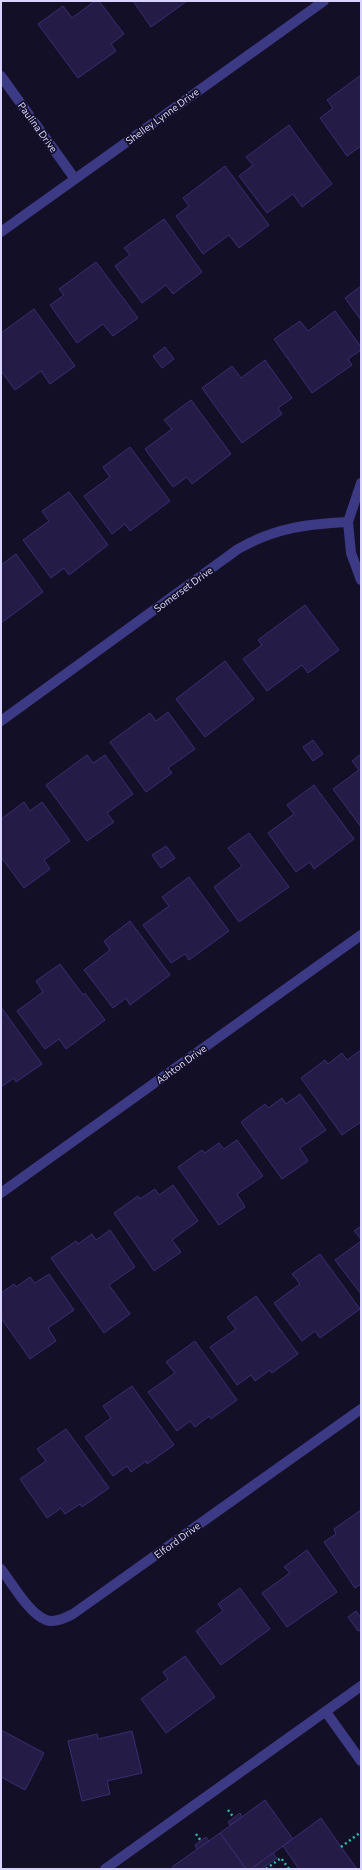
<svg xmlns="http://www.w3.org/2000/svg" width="362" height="1870" viewBox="0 0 362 1870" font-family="Commissioner,sans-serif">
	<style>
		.building { fill: #241b47; stroke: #3b2d73 }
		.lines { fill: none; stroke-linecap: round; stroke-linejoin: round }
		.path { stroke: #2fb8b0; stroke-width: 2.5; stroke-dasharray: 2 3; stroke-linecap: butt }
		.service { stroke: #3d3a85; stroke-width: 10 }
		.minor { stroke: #3d3a85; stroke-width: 10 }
		.labels { text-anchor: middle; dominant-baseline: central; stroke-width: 3.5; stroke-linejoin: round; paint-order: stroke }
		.street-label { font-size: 10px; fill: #d9d4ff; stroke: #130f26 }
	</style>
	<rect width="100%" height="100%" fill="#130f26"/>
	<g class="building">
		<polygon points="95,1 99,1 124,34 111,44 116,51 78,78 38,24 63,6 72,18"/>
		<polygon points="133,1 187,1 151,27"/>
		<polygon points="361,75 361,146 347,156 320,118 333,108 327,100"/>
		<polygon points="289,125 332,184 302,207 293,194 267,213 239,176 253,165 246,157"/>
		<polygon points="225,166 269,225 239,248 229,235 203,254 176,216 189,206 183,198"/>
		<polygon points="164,219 202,272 173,294 166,285 142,303 115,266 130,255 124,248"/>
		<polygon points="96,262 138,318 113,336 103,324 77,343 50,305 64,295 59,289"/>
		<polygon points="361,286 361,320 345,298"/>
		<polygon points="34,309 75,366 50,384 41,371 15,390 1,371 1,333"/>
		<polygon points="335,311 361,347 361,350 348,359 352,365 312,393 274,339 300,321 308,331"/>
		<polygon points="165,347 174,359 162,368 153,356"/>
		<polygon points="265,360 292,398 278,408 282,414 242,443 202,388 232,366 241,378"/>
		<polygon points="191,400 231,454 192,484 187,477 173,487 145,449 172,429 164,420"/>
		<polygon points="130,447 170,501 130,531 125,524 112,534 84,496 110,477 103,467"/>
		<polygon points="69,492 108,545 69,575 64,568 51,578 23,540 49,521 42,511"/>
		<polygon points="16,554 43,592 1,623 1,565"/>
		<polygon points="305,605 339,650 308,673 302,665 267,691 243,659 262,645 258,640"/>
		<polygon points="225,661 254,699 205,737 176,699"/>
		<polygon points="168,712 195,749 168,768 172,773 146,792 110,742 150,713 156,721"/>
		<polygon points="313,740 323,754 313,761 303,747"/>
		<polygon points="361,754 361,827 333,789 359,770 352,761"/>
		<polygon points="87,755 93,763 105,755 133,794 107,813 114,822 87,841 46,785"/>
		<polygon points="314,785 354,839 314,869 310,862 296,872 268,833 294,814 287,805"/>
		<polygon points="24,802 30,811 42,802 70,841 44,860 50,869 24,888 1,857 1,819"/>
		<polygon points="249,833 289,887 239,922 214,887 242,866 228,848"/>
		<polygon points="166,846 175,858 161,868 152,855"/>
		<polygon points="189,877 229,931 189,960 185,954 171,963 143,925 169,906 162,897"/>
		<polygon points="130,921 170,975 130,1005 126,998 113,1008 84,970 110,950 104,941"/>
		<polygon points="60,964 83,995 85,993 105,1020 66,1049 59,1039 45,1049 17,1011 43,992 36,981"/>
		<polygon points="1,1007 42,1064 16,1082 14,1078 1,1087"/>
		<polygon points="361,1050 361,1122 342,1135 301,1078 325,1060 328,1064 342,1053 347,1060"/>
		<polygon points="300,1094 326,1130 300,1148 308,1161 282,1179 241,1122 265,1104 268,1108 282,1098 286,1104"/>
		<polygon points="237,1140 263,1176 237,1194 245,1207 219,1225 178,1167 202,1150 205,1153 219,1143 224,1149"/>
		<polygon points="173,1185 198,1221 172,1240 181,1252 154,1271 114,1213 138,1196 140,1199 155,1189 159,1195"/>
		<polygon points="361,1226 361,1239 354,1231"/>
		<polygon points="110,1230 135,1267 109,1285 130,1314 104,1333 51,1258 76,1241 78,1244 92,1234 96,1240"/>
		<polygon points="361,1241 361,1294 335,1260"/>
		<polygon points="320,1254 360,1309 320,1338 315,1331 302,1341 274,1303 300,1284 292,1274"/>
		<polygon points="49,1274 74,1310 48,1328 56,1341 30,1359 1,1318 1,1293 14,1284 16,1287 30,1277 35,1283"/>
		<polygon points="256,1296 298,1354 272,1373 270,1370 255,1381 251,1375 237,1385 210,1347 236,1329 227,1317"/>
		<polygon points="195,1341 237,1400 211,1419 209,1416 195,1427 190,1421 177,1431 148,1392 175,1373 166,1362"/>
		<polygon points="132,1386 174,1445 147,1464 146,1461 131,1472 127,1466 113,1476 85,1437 111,1418 103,1406"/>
		<polygon points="66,1429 109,1488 82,1507 80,1504 65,1514 61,1508 47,1518 20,1479 46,1461 37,1449"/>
		<polygon points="361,1510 361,1584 355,1588 324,1542 336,1534 334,1529"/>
		<polygon points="307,1550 337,1592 287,1627 262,1593 290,1573 284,1567"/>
		<polygon points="240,1588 270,1629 221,1665 196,1631 223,1611 218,1604"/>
		<polygon points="356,1611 361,1618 361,1630 358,1631 348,1617"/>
		<polygon points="185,1656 215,1697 166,1733 141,1699 168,1679 163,1672"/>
		<polygon points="1,1730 44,1753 25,1790 1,1777"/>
		<polygon points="132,1731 142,1773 107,1781 110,1794 82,1801 68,1741 97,1734 98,1739"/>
		<polygon points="265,1800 293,1839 251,1869 246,1869 220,1833"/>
		<polygon points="240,1813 242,1817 230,1825 228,1822"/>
		<polygon points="321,1818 341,1847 357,1869 299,1869 283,1846"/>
		<polygon points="220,1833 246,1869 173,1869 172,1867"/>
		<polygon points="206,1837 209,1841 197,1849 195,1845"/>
		<polygon points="273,1853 277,1858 261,1869 257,1869 255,1866"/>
	</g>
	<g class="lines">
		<g class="path">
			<polyline points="228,1810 234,1818"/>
			<polyline points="196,1834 201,1841"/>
			<polyline points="341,1847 361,1832"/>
			<polyline points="266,1869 281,1858 289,1869"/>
		</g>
		<g class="service">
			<polyline points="326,1712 361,1761"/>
			<polyline points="105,1869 361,1686"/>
		</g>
		<g class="minor">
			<polyline points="1,76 75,179"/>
			<polyline points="1,232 324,1"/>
			<polyline points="361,483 348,522 351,553 361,580"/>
			<path d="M1,721L238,549C275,528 306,524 348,522"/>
			<polyline points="1,1193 361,935"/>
			<path d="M1,1569C12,1583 29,1614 46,1620C55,1623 65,1618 73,1614L361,1409"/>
		</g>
	</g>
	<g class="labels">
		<g class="street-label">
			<text transform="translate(162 116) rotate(-36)">Shelley Lynne Drive</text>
			<text transform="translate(38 127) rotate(54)">Paulina Drive</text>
			<text transform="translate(183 589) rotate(-36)">Somerset Drive</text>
			<text transform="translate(181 1064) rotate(-36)">Ashton Drive</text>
			<text transform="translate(177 1540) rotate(-36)">Elford Drive</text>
		</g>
	</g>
	<rect width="362" height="1870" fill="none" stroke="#d9d4ff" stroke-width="4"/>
</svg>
